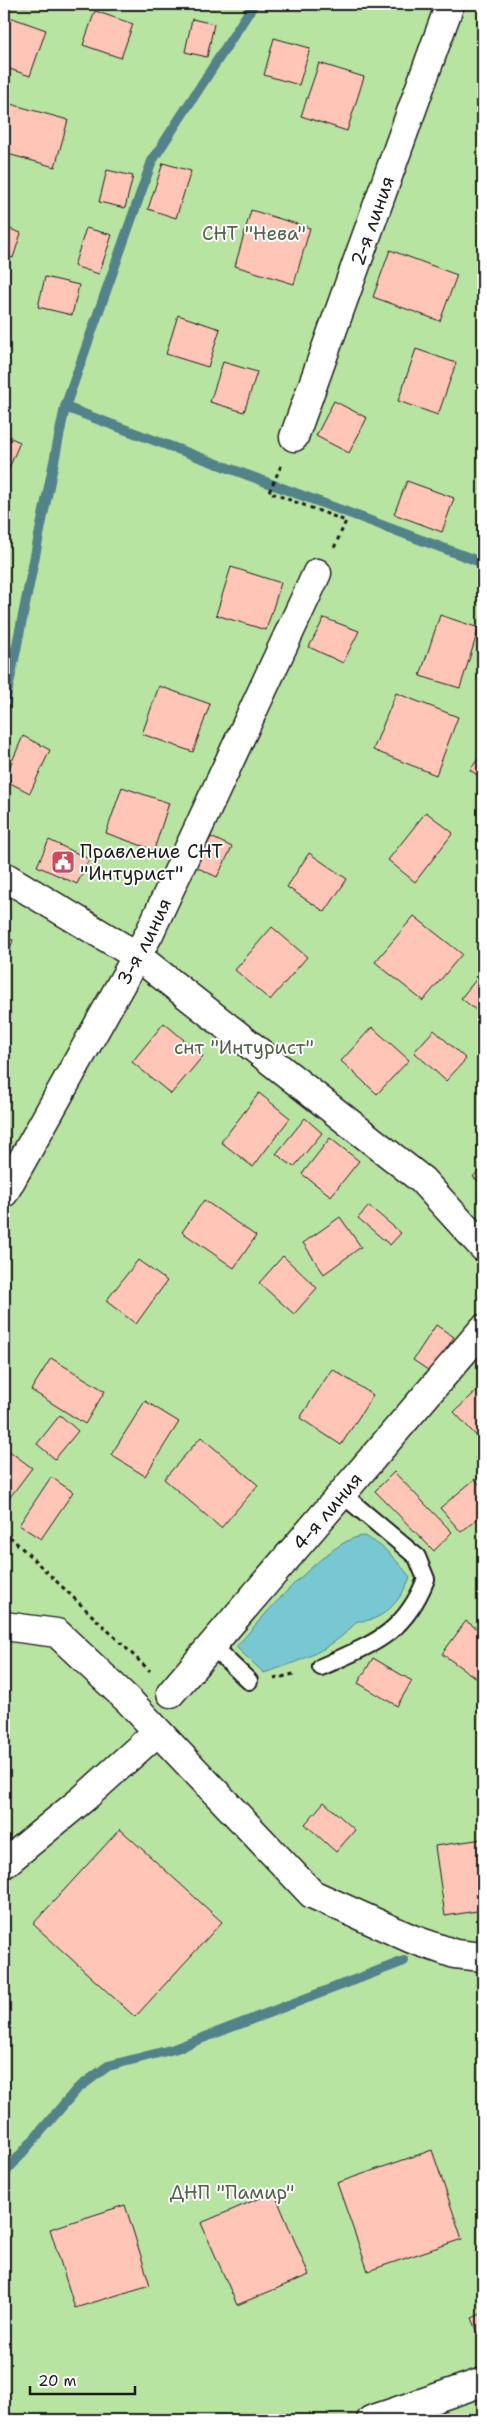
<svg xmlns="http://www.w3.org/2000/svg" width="487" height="2424" viewBox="0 0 487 2424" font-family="'Shantell Sans',sans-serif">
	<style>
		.green { fill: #b8e4a2; stroke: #6a805f }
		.water { fill: #78c8d3; stroke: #53838a }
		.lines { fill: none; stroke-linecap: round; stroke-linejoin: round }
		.stream { stroke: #53838a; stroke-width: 10 }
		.building { fill: #ffc5b7; stroke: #1c1c1c }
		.service-casing { stroke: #1c1c1c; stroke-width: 20 }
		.minor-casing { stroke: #1c1c1c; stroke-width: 31 }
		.path { stroke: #1c1c1c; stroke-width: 3; stroke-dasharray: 4 4; stroke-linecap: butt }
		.service { stroke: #fff; stroke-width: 16 }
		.minor { stroke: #fff; stroke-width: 28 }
		.labels { text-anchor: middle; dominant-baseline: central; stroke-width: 4; stroke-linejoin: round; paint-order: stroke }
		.street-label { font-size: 19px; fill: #1c1c1c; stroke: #fff }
		.park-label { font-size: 19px; fill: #53624b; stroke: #fff }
		.poi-label { font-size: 19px; fill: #1c1c1c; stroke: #fff; text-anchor: start }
	</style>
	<rect width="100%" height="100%" fill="#ffeee9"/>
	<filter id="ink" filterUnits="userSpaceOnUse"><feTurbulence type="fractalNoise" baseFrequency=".02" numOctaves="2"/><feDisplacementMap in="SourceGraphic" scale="10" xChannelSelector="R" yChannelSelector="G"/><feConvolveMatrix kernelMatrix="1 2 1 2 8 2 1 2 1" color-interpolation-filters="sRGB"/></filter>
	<g filter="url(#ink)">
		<rect class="green" x="4" y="4" width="479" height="2416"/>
		<path class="water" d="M364,1536C383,1544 398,1562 410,1577C401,1600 383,1623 357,1621C333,1650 298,1662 264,1673L236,1647C259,1621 331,1536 364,1536Z"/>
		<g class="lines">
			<g class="stream">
				<polyline points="65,407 483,563"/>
				<polyline points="4,709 65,407 152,161 254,4"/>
				<polyline points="4,2174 77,2089 108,2066 174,2049 404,1961"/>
			</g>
		</g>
		<g class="building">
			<polygon points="95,11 133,24 121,58 83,45"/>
			<polygon points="4,15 46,30 30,76 4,67"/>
			<polygon points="192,19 214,24 207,57 185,52"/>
			<polygon points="274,38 310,48 299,85 264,75"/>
			<polygon points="319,63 364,77 347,131 301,116"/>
			<polygon points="7,103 68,120 55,167 4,153 4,115"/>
			<polygon points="163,163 191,171 176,218 148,209"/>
			<polygon points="107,170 133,176 125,208 99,202"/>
			<polygon points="251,210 310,228 294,284 235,266"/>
			<polygon points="4,227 21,233 13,258 4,255"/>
			<polygon points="86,228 112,235 99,274 74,266"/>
			<polygon points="390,250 457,275 440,321 373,297"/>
			<polygon points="45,277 79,285 72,315 38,307"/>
			<polygon points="178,315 220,329 208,367 166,354"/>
			<polygon points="416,349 456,363 438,415 398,401"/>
			<polygon points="223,362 257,372 244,412 210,402"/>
			<polygon points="334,401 367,418 349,453 316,436"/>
			<polygon points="4,435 20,442 4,480"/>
			<polygon points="407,481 454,498 442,532 394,514"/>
			<polygon points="231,567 281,583 266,630 216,615"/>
			<polygon points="440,615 479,628 460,688 420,676"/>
			<polygon points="324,618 359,631 343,663 309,647"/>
			<polygon points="159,686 210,704 193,752 142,734"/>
			<polygon points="396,693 458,717 436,775 373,750"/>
			<polygon points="23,736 50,750 30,793 4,780"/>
			<polygon points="483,752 483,779 470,770"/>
			<polygon points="122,787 169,803 154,850 106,833"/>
			<polygon points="426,812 453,833 415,882 388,860"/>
			<polygon points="211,837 232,847 217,877 196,867"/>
			<polygon points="49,840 89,859 77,884 37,866"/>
			<polygon points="309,853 347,879 325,912 287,887"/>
			<polygon points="414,916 462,954 423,1001 375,962"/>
			<polygon points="272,927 307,957 270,1000 235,970"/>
			<polygon points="4,937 13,940 4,967"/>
			<polygon points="479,976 483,979 482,1015 461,998"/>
			<polygon points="164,1023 203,1056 171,1094 132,1062"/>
			<polygon points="372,1027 409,1060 377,1094 341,1061"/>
			<polygon points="434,1030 466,1059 446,1081 414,1052"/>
			<polygon points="259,1093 290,1118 253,1167 221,1142"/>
			<polygon points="305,1118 322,1133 294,1167 276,1154"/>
			<polygon points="330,1138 359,1161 331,1196 302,1174"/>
			<polygon points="483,1165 483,1185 473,1177"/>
			<polygon points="204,1200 256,1236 234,1268 182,1232"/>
			<polygon points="369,1206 401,1233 390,1245 358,1218"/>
			<polygon points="340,1217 361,1247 324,1274 303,1243"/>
			<polygon points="283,1256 317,1288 294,1314 259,1283"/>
			<polygon points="138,1260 167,1281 136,1324 106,1301"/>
			<polygon points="436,1325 454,1337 431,1372 413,1360"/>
			<polygon points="51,1358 105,1391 85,1424 31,1390"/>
			<polygon points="332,1369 373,1395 341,1445 300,1418"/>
			<polygon points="483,1385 483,1443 454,1412"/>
			<polygon points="145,1401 179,1422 145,1476 111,1455"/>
			<polygon points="60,1415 78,1431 55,1459 37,1444"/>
			<polygon points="201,1437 258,1485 221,1528 164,1479"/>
			<polygon points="4,1447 32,1468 4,1505"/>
			<polygon points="483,1451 483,1467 475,1458"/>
			<polygon points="394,1472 452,1532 434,1551 375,1491"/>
			<polygon points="51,1477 73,1492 41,1539 19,1525"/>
			<polygon points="475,1479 483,1489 483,1514 461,1532 440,1508"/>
			<polygon points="466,1621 483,1633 483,1683 442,1654"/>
			<polygon points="373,1658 412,1681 397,1706 358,1683"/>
			<polygon points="324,1802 355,1830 336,1852 305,1824"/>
			<polygon points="120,1829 222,1922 135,2017 33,1924"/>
			<polygon points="483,1839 483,1910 445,1916 435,1846"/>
			<polygon points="432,2150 462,2239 368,2271 337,2183"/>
			<polygon points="274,2192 309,2275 237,2305 201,2223"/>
			<polygon points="125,2205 150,2285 75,2308 50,2229"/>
			<polygon points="483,2313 483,2345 472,2318"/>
		</g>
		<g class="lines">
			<g class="service-casing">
				<g id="service">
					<polyline points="212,1646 249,1681"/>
					<path d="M321,1667C372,1644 404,1635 426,1579L417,1557L342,1494"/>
				</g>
			</g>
			<g class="minor-casing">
				<g id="minor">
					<path id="s1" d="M294,437L450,4"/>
					<polyline points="4,876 137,956 422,1180 483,1247"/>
					<path id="s2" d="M4,1193L149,934L317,573"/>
					<polyline points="4,1626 57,1633 130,1702 312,1894 412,1939 455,1954 483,1957"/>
					<path id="s3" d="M171,1693L483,1329"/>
					<polyline points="4,1864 84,1798 157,1732"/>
					<polyline points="371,2420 483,2382"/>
				</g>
			</g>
			<g class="path">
				<polyline points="281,466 269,492 346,521 334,548"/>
				<polyline points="4,1531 150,1671"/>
				<polyline points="274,1679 297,1673"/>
			</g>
			<use href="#service" class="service"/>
			<use href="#minor" class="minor"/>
		</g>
	</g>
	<defs>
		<g id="civic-square" transform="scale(1.25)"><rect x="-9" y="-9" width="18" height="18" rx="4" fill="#d1495b" stroke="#fff"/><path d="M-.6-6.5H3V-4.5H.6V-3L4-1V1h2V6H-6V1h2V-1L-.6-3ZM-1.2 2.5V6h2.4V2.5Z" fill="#fff"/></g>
	</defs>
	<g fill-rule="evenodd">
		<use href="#civic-square" x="63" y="862"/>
	</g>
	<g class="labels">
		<g class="street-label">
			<text stroke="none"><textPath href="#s1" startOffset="230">2-я линия</textPath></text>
			<text stroke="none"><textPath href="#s2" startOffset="288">3-я линия</textPath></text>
			<text stroke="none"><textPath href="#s3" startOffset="240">4-я линия</textPath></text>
		</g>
		<g class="park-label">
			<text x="254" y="233">СНТ "Нева"</text>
			<text x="244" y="1047">снт "Интурист"</text>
			<text x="232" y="2192">ДНП "Памир"</text>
		</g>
		<g class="poi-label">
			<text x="80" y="851">Правление СНТ<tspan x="80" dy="22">"Интурист"</tspan></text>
		</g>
	</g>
	<rect width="487" height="2424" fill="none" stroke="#fff" stroke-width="20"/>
	<rect x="10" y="10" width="467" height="2404" fill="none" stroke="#1c1c1c" stroke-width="2" filter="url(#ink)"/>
	<path d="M30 2386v8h105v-8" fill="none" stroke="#1c1c1c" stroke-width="2.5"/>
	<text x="38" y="2386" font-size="15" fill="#1c1c1c" stroke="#ffffff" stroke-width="4" paint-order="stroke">20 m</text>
</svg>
